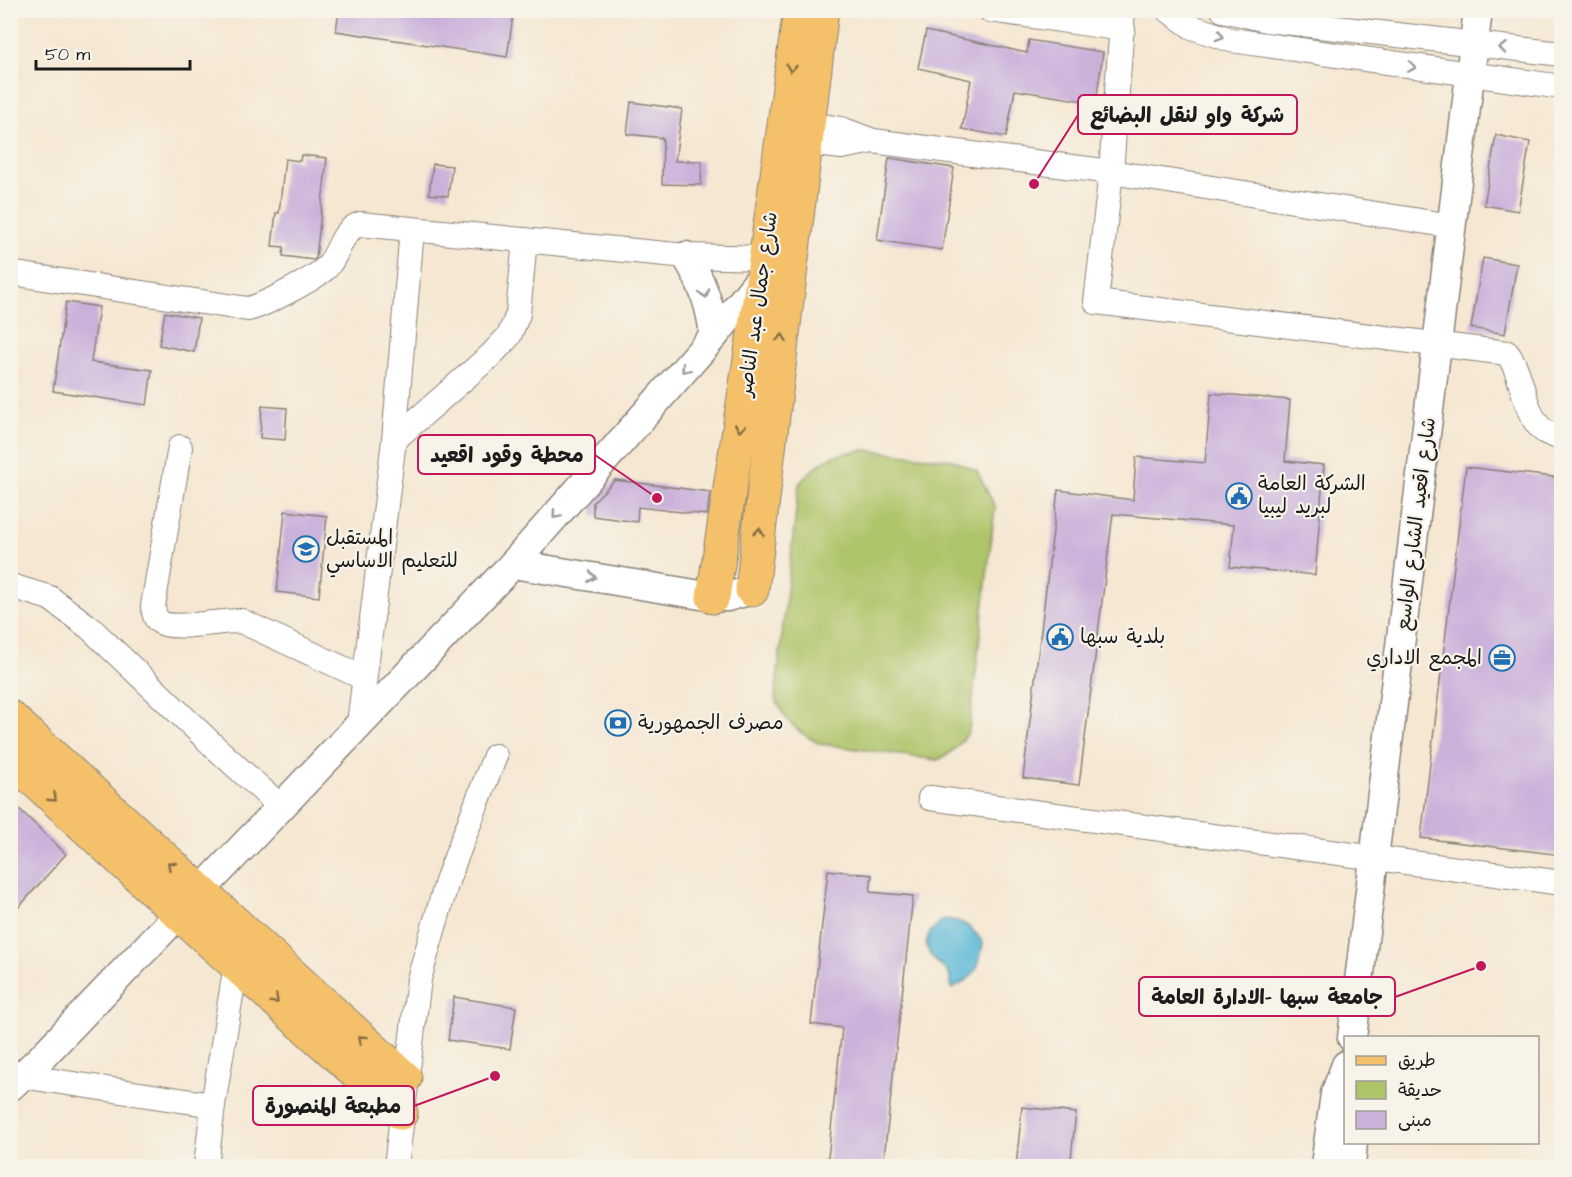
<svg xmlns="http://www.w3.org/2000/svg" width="1572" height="1177" viewBox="0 0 1572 1177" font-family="'Architects Daughter','Playpen Sans Arabic',sans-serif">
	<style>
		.green { fill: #aec469; stroke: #657042; stroke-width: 1.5 }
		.water { fill: #58b8d7; stroke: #3a6a7a; stroke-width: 1.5 }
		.building { fill: #c9b1da }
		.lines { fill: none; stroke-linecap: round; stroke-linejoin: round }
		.minor-casing { stroke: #888277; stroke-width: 26 }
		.tertiary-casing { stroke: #888277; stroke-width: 31 }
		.primary-casing { stroke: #888277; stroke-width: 35 }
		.minor { stroke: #fff; stroke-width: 24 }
		.tertiary { stroke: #fff; stroke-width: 28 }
		.primary { stroke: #f4c16a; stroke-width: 33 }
		.oneway { stroke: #999 }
		.oneway2 { stroke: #886e43 }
		.labels { text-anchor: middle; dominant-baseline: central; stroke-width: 4.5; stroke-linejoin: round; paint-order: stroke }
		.street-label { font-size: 20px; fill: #1c1c1c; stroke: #f7f3e8 }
		.poi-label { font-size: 20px; fill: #1c1c1c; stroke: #f7f3e8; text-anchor: start }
		.leader { fill: none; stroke: #c2185b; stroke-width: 2 }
		.callout-dot { fill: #c2185b; stroke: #f7f3e8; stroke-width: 2 }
		.callout { fill: #f7f3e8; stroke: #c2185b; stroke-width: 2 }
		.callout-label { font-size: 21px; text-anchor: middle; font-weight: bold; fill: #1c1c1c }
	</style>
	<rect width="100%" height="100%" fill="#f7f3e8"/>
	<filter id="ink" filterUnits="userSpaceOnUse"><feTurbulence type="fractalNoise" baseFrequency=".0167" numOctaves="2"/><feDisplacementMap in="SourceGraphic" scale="12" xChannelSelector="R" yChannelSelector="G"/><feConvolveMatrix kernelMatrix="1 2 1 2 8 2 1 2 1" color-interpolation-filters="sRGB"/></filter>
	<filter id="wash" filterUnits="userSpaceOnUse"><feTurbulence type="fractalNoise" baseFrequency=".008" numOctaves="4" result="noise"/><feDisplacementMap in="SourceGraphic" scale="24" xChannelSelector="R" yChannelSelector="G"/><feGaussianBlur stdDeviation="1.35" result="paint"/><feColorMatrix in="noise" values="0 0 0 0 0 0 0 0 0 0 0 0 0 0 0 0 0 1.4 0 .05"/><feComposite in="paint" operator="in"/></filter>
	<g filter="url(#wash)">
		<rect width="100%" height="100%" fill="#f5e7d2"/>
		<path class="green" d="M864,450L953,460L977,471L995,507L969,731C961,744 952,754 937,760L821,744C799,734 784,721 775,697L799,484C822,458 829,455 864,450Z"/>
		<path class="water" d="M944,919C964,920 972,927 983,943C978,970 977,976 952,989C951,985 951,979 949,975C946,968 938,964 933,958C919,942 930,929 944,919Z"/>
		<g id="blocks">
			<g class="building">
				<polygon points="339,10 514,10 507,57 336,31"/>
				<polygon points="926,31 1027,53 1029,40 1103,52 1096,103 1015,90 1006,137 962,129 971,80 918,68"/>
				<polygon points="631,102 682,109 675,161 702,161 701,185 662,184 663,138 627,134"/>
				<polygon points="1496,135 1530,142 1518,211 1484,205"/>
				<polygon points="301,155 327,158 316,258 314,260 283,256 284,247 272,246 276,213 279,213 285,159 300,161"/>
				<polygon points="889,158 954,168 942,250 877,240"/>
				<polygon points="433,164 452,166 448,196 429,194"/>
				<polygon points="1483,258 1517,264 1505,334 1471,328"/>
				<polygon points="66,302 99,307 91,362 152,370 147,405 53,391"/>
				<polygon points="165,312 199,318 194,352 159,345"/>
				<polygon points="1211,393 1290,400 1285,461 1324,465 1315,575 1230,567 1234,525 1113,514 1079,785 1023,778 1058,490 1133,500 1136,457 1205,463"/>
				<polygon points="262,406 287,408 285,440 260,438"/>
				<polygon points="1466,467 1562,478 1562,855 1421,838"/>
				<polygon points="615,480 710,492 707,515 638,507 637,522 593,516 593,502"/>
				<polygon points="285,511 327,516 319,597 277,592"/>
				<polygon points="10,800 66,854 10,917"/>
				<polygon points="828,870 872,875 870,892 913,896 883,1167 827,1167 842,1028 811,1024"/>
				<polygon points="454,997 516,1007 510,1049 448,1040"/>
				<polygon points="1022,1107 1076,1113 1070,1167 1016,1167"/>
			</g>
		</g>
	</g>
	<g filter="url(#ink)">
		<use href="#blocks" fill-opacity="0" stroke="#888277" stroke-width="1.5"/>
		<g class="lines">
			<g class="minor-casing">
				<g id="minor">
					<polyline points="990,10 1123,29"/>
					<path d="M1123,10L1111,172L1096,302L1507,353C1524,374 1523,415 1544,431C1549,434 1556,436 1562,439"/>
					<polyline points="1168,10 1192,27 1231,40 1562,87"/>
					<polyline points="1223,10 1267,20 1562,54"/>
					<polyline points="792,121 841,129 873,141 1111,172 1452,226"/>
					<polyline points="789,141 842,147 873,141"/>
					<path d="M10,273L248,309C263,306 316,278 327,267C340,253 340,231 360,224L686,256L765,258"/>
					<polyline points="394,440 412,229"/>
					<path d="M180,447L153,606C154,612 154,618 160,622C172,631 223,620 241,621L364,678"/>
					<polyline points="11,586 50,598 90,628 217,749 281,807"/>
					<polyline points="359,724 394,440 491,355 509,336 518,314 525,240"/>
					<polyline points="930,798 1562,883"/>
					<polyline points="21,1076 213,1105"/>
					<polyline points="206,1166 213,1105 236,965"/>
					<polyline points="396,1166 419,979 448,878 495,756"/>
				</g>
			</g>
			<g class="tertiary-casing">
				<g id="tertiary">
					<path d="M686,256C702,281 711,306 714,336"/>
					<polyline points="513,564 713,597 727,597 752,590"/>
					<polyline points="1352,1038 1478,10"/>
					<polyline points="10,1087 40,1059 513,564 714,336 763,275 769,277"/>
					<polyline points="1325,1166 1335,1094 1346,1065"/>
					<polyline points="1351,1166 1353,1142"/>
				</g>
			</g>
			<g class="primary-casing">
				<g id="primary">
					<polyline points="752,590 822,10"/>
					<polyline points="713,597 763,275 800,10"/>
					<polyline points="10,717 405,1078"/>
					<polyline points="10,758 179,914 401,1113"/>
				</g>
			</g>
			<use href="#minor" class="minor"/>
			<use href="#tertiary" class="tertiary"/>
			<use href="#primary" class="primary"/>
		</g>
		<defs><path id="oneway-chevron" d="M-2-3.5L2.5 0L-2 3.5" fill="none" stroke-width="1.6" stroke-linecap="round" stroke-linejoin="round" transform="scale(1.5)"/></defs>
		<g class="oneway">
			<use href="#oneway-chevron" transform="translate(1220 36) rotate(18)"/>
			<use href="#oneway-chevron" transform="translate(1503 48) rotate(-173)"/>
			<use href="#oneway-chevron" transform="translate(1412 67) rotate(8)"/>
			<use href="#oneway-chevron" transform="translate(705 294) rotate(71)"/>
			<use href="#oneway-chevron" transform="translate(685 369) rotate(131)"/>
			<use href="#oneway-chevron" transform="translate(556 515) rotate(131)"/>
			<use href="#oneway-chevron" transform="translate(592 577) rotate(10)"/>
		</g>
		<g class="oneway2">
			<use href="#oneway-chevron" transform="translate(791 68) rotate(98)"/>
			<use href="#oneway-chevron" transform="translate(782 338) rotate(-82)"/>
			<use href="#oneway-chevron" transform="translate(740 428) rotate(99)"/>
			<use href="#oneway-chevron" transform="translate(759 532) rotate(-84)"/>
			<use href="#oneway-chevron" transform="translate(53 798) rotate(43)"/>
			<use href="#oneway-chevron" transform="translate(171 865) rotate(-137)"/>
			<use href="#oneway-chevron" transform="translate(275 1000) rotate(42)"/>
			<use href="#oneway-chevron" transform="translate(362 1039) rotate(-138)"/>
		</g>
	</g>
	<defs>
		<g id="civic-ring" transform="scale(1.35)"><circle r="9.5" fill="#f7f3e8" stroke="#1f6fb2" stroke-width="1.5"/><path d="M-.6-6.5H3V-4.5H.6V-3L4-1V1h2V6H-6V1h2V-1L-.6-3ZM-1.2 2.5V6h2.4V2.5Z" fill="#1f6fb2"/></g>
		<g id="school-ring" transform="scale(1.35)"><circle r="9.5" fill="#f7f3e8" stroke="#1f6fb2" stroke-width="1.5"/><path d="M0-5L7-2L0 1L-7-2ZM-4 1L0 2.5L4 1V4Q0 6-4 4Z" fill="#1f6fb2"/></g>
		<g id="office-ring" transform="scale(1.35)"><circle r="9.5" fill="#f7f3e8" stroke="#1f6fb2" stroke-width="1.5"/><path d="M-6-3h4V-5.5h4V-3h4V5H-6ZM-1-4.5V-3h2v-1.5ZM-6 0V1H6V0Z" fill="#1f6fb2"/></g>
		<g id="bank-ring" transform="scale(1.35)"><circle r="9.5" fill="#f7f3e8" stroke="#1f6fb2" stroke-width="1.5"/><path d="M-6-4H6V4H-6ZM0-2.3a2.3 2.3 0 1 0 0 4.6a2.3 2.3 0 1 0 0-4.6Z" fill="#1f6fb2"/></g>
	</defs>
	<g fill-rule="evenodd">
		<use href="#civic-ring" x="1239" y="496"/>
		<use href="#school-ring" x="306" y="549"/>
		<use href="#civic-ring" x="1060" y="637"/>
		<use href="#office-ring" x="1502" y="658"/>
		<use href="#bank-ring" x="618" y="723"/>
	</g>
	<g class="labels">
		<g class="street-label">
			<text transform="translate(758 304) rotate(-82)">شارع جمال عبد الناصر</text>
			<text transform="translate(1416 524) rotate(-83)">شارع اقعيد الشارع الواسع</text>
		</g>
		<g class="poi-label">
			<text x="1258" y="484">الشركة العامة<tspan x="1258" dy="23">لبريد ليبيا</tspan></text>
			<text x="326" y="538">المستقبل<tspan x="326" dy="23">للتعليم الاساسي</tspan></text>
			<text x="1080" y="637">بلدية سبها</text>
			<text x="1482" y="658" text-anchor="end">المجمع الاداري</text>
			<text x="638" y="723">مصرف الجمهورية</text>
		</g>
	</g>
	<path class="leader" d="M1034 184L1078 115M657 498L595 455M1481 966L1395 997M495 1076L414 1106"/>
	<g class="callout-dot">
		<circle cx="1034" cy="184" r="6"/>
		<circle cx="657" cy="498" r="6"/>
		<circle cx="1481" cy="966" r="6"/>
		<circle cx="495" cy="1076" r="6"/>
	</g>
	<g class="callout">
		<rect x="1078" y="95" width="219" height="39" rx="6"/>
		<rect x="418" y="435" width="177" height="39" rx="6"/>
		<rect x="1139" y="977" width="256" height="39" rx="6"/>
		<rect x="253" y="1086" width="161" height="39" rx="6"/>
	</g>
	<g class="callout-label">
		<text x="1187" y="122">شركة واو لنقل البضائع</text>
		<text x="507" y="462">محطة وقود اقعيد</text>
		<text x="1267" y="1004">جامعة سبها -الادارة العامة</text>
		<text x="333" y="1113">مطبعة المنصورة</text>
	</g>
	<rect width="1572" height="1177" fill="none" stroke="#f7f3e8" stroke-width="36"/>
	<rect x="1344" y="1036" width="195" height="108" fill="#f7f3e8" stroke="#9f9d96" stroke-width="1.5"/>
	<rect x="1356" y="1056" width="30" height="9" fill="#f4c16a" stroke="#9f9d96" stroke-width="1.5"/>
	<text x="1398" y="1066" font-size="18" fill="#1c1c1c">طريق</text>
	<rect x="1356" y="1081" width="30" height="18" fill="#aec469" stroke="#9f9d96" stroke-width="1.5"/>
	<text x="1398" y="1096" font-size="18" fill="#1c1c1c">حديقة</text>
	<rect x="1356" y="1111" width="30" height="18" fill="#c9b1da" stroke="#9f9d96" stroke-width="1.5"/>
	<text x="1398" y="1126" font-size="18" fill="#1c1c1c">مبنى</text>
	<path d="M36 60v9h154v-9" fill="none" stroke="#1c1c1c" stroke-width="3"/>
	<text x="45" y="60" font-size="18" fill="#1c1c1c" stroke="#f7f3e8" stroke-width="4.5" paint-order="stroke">50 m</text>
</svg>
